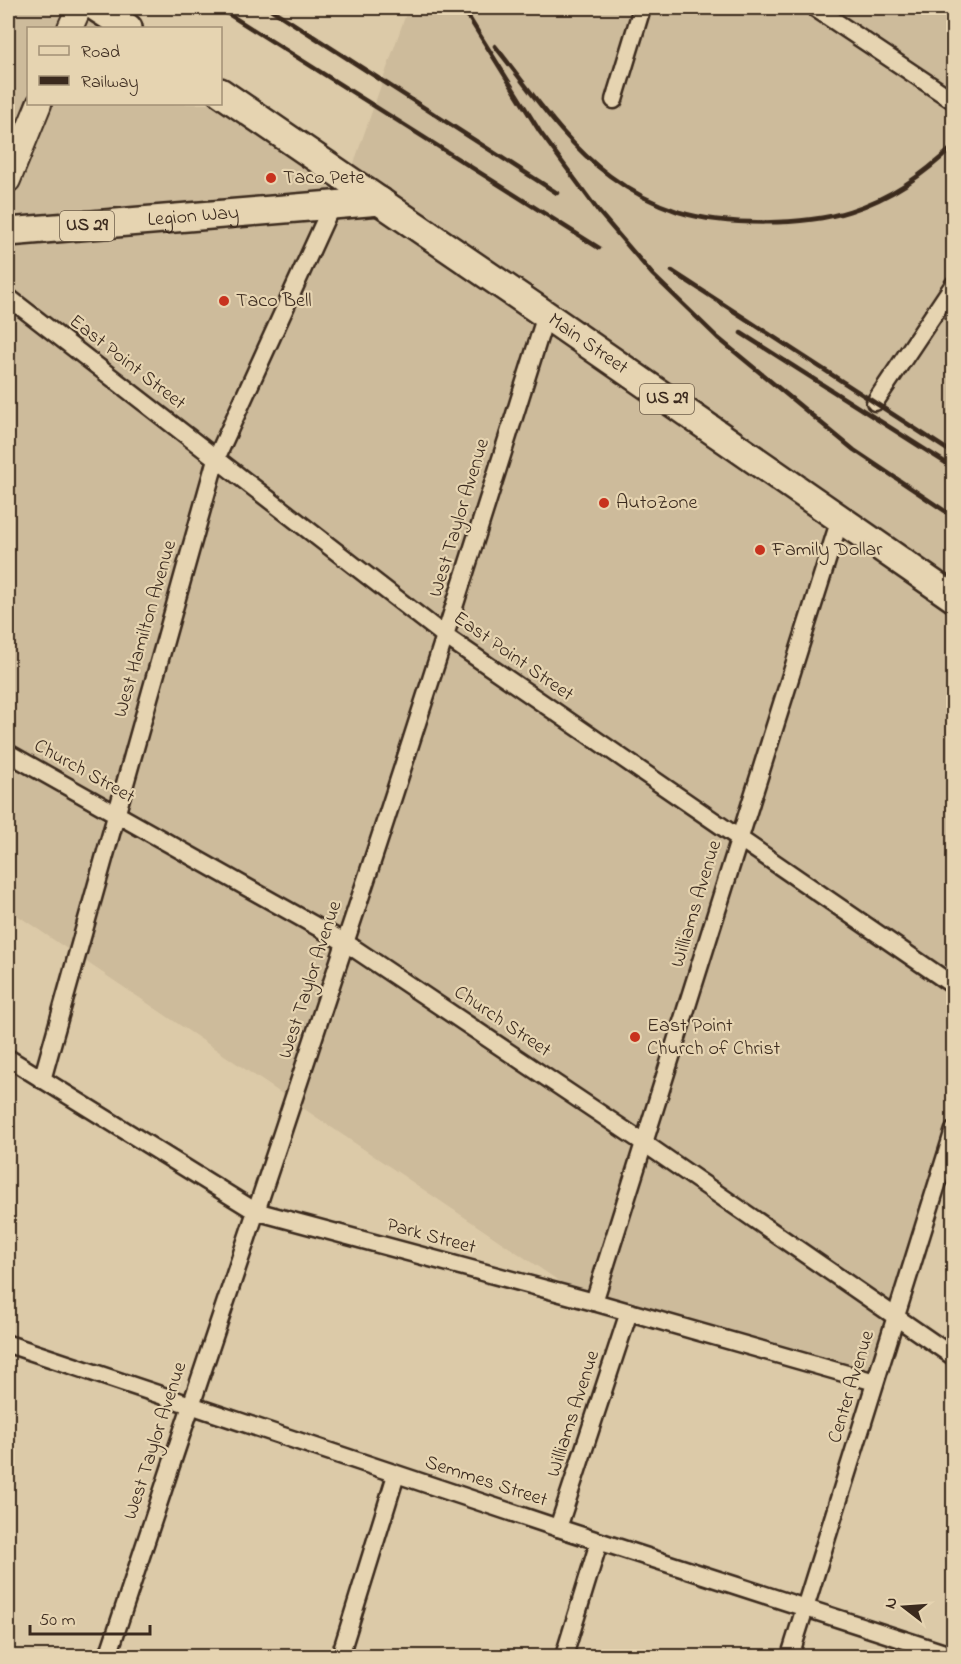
<svg xmlns="http://www.w3.org/2000/svg" width="961" height="1664" viewBox="0 0 961 1664" font-family="'Indie Flower',sans-serif">
	<style>
		.built { fill: #cdbb9b }
		.lines { fill: none; stroke-linecap: round; stroke-linejoin: round }
		.minor-casing { stroke: #3b2a1e; stroke-width: 21 }
		.secondary-casing { stroke: #3b2a1e; stroke-width: 28 }
		.primary-casing { stroke: #3b2a1e; stroke-width: 32 }
		.minor { stroke: #e6d4b1; stroke-width: 16 }
		.secondary { stroke: #e6d4b1; stroke-width: 24 }
		.primary { stroke: #e6d4b1; stroke-width: 27 }
		.rail { stroke: #3b2a1e; stroke-width: 4.5 }
		.poi-dot { fill: #c8321e; stroke: #e6d4b1; stroke-width: 2 }
		.labels { text-anchor: middle; dominant-baseline: central; stroke-width: 4.5; stroke-linejoin: round; paint-order: stroke }
		.shield { fill: #e6d4b1; stroke: #6e5d4a; stroke-width: 1.5 }
		.shield-label { font-size: 18px; font-weight: bold; fill: #3b2a1e }
		.poi-label { font-size: 20px; fill: #3b2a1e; stroke: #e6d4b1; text-anchor: start }
		.street-label { font-size: 20px; fill: #3b2a1e; stroke: #e6d4b1 }
	</style>
	<rect width="100%" height="100%" fill="#dccaa8"/>
	<filter id="ink" filterUnits="userSpaceOnUse"><feTurbulence type="fractalNoise" baseFrequency=".0167" numOctaves="2"/><feDisplacementMap in="SourceGraphic" scale="12" xChannelSelector="R" yChannelSelector="G"/><feConvolveMatrix kernelMatrix="1 2 1 2 8 2 1 2 1" color-interpolation-filters="sRGB"/></filter>
	<g filter="url(#ink)">
		<polygon class="built" points="8,8 120,8 147,28 28,28 28,104 220,104 347,183 408,8 953,8 953,1146 868,1377 596,1306 8,909"/>
		<g class="lines">
			<g class="minor-casing">
				<g id="minor">
					<polyline points="815,8 954,101"/>
					<polyline points="614,100 642,8"/>
					<polyline points="8,297 445,636 954,986"/>
					<polyline points="875,402 954,284"/>
					<polyline points="8,753 346,943 644,1143 954,1357"/>
					<polyline points="8,1058 255,1211 594,1302 875,1382"/>
					<polyline points="42,1080 216,459 332,205"/>
					<polyline points="594,1302 840,519"/>
					<polyline points="8,1344 558,1528 954,1656"/>
					<polyline points="558,1528 629,1312"/>
					<path d="M108,1656C186,1418 267,1181 345,943C415,735 480,525 546,315"/>
					<polyline points="340,1656 396,1475"/>
					<polyline points="564,1656 599,1542"/>
					<polyline points="790,1656 954,1130"/>
				</g>
			</g>
			<g class="secondary-casing">
				<g id="secondary">
					<polyline points="70,28 79,8"/>
					<polyline points="8,180 39,104"/>
				</g>
			</g>
			<g class="primary-casing">
				<g id="primary">
					<polyline points="97,8 128,28"/>
					<path id="s1" d="M220,92L546,315L954,598"/>
					<path id="s2" d="M8,232L380,201"/>
				</g>
			</g>
			<use href="#minor" class="minor"/>
			<use href="#secondary" class="secondary"/>
			<use href="#primary" class="primary"/>
			<g class="rail">
				<polyline points="219,8 599,248"/>
				<polyline points="269,8 557,193"/>
				<polyline points="463,8 540,132 599,212 653,275 718,338 854,450 954,517"/>
				<path d="M495,46C531,91 563,141 610,176C630,191 655,204 679,212C725,226 804,226 850,211C891,198 923,175 954,146"/>
				<polyline points="672,271 954,454"/>
				<polyline points="741,333 954,468"/>
			</g>
		</g>
	</g>
	<g class="poi-dot">
		<circle cx="271" cy="178" r="6"/>
		<circle cx="224" cy="301" r="6"/>
		<circle cx="604" cy="503" r="6"/>
		<circle cx="760" cy="550" r="6"/>
		<circle cx="635" cy="1037" r="6"/>
	</g>
	<g class="labels">
		<g class="shield">
			<rect x="60" y="211" width="54" height="30" rx="4.5"/>
			<rect x="640" y="384" width="54" height="30" rx="4.5"/>
		</g>
		<g class="shield-label">
			<text x="87" y="226">US 29</text>
			<text x="667" y="399">US 29</text>
		</g>
		<g class="poi-label">
			<text x="283" y="178">Taco Pete</text>
			<text x="236" y="301">Taco Bell</text>
			<text x="616" y="503">AutoZone</text>
			<text x="772" y="550">Family Dollar</text>
			<text x="647" y="1026">East Point<tspan x="647" dy="23">Church of Christ</tspan></text>
		</g>
		<g class="street-label">
			<text stroke="none"><textPath href="#s2" startOffset="186">Legion Way</textPath></text>
			<text stroke="none"><textPath href="#s1" startOffset="446">Main Street</textPath></text>
			<text transform="translate(127 363) rotate(38)">East Point Street</text>
			<text transform="translate(460 518) rotate(-73)">West Taylor Avenue</text>
			<text transform="translate(146 629) rotate(-74)">West Hamilton Avenue</text>
			<text transform="translate(513 657) rotate(35)">East Point Street</text>
			<text transform="translate(84 772) rotate(29)">Church Street</text>
			<text transform="translate(697 904) rotate(-73)">Williams Avenue</text>
			<text transform="translate(311 980) rotate(-72)">West Taylor Avenue</text>
			<text transform="translate(502 1022) rotate(34)">Church Street</text>
			<text transform="translate(431 1237) rotate(15)">Park Street</text>
			<text transform="translate(852 1387) rotate(-73)">Center Avenue</text>
			<text transform="translate(574 1414) rotate(-72)">Williams Avenue</text>
			<text transform="translate(156 1441) rotate(-72)">West Taylor Avenue</text>
			<text transform="translate(486 1482) rotate(18)">Semmes Street</text>
		</g>
	</g>
	<rect width="961" height="1664" fill="none" stroke="#e6d4b1" stroke-width="30"/>
	<rect x="15" y="15" width="931" height="1634" fill="none" stroke="#3b2a1e" stroke-width="2" filter="url(#ink)"/>
	<rect x="27" y="27" width="195" height="78" fill="#e6d4b1" stroke="#a29076" stroke-width="1.5"/>
	<rect x="39" y="46" width="30" height="9" fill="#e6d4b1" stroke="#a29076" stroke-width="1.5"/>
	<text x="81" y="57" font-size="18" fill="#3b2a1e">Road</text>
	<rect x="39" y="76" width="30" height="9" fill="#3b2a1e" stroke="#a29076" stroke-width="1.5"/>
	<text x="81" y="87" font-size="18" fill="#3b2a1e">Railway</text>
	<g transform="translate(904 1607) rotate(287)" stroke="#e6d4b1" stroke-width="4.5" paint-order="stroke">
	<path d="M0-4.5L10 22L0 15L-10 22Z" fill="#3b2a1e"/>
	<text y="-9" font-size="16" font-weight="bold" text-anchor="middle" fill="#3b2a1e">N</text>
	</g>
	<path d="M30 1625v9h120v-9" fill="none" stroke="#3b2a1e" stroke-width="3"/>
	<text x="39" y="1625" font-size="18" fill="#3b2a1e" stroke="#e6d4b1" stroke-width="4.5" paint-order="stroke">50 m</text>
</svg>
